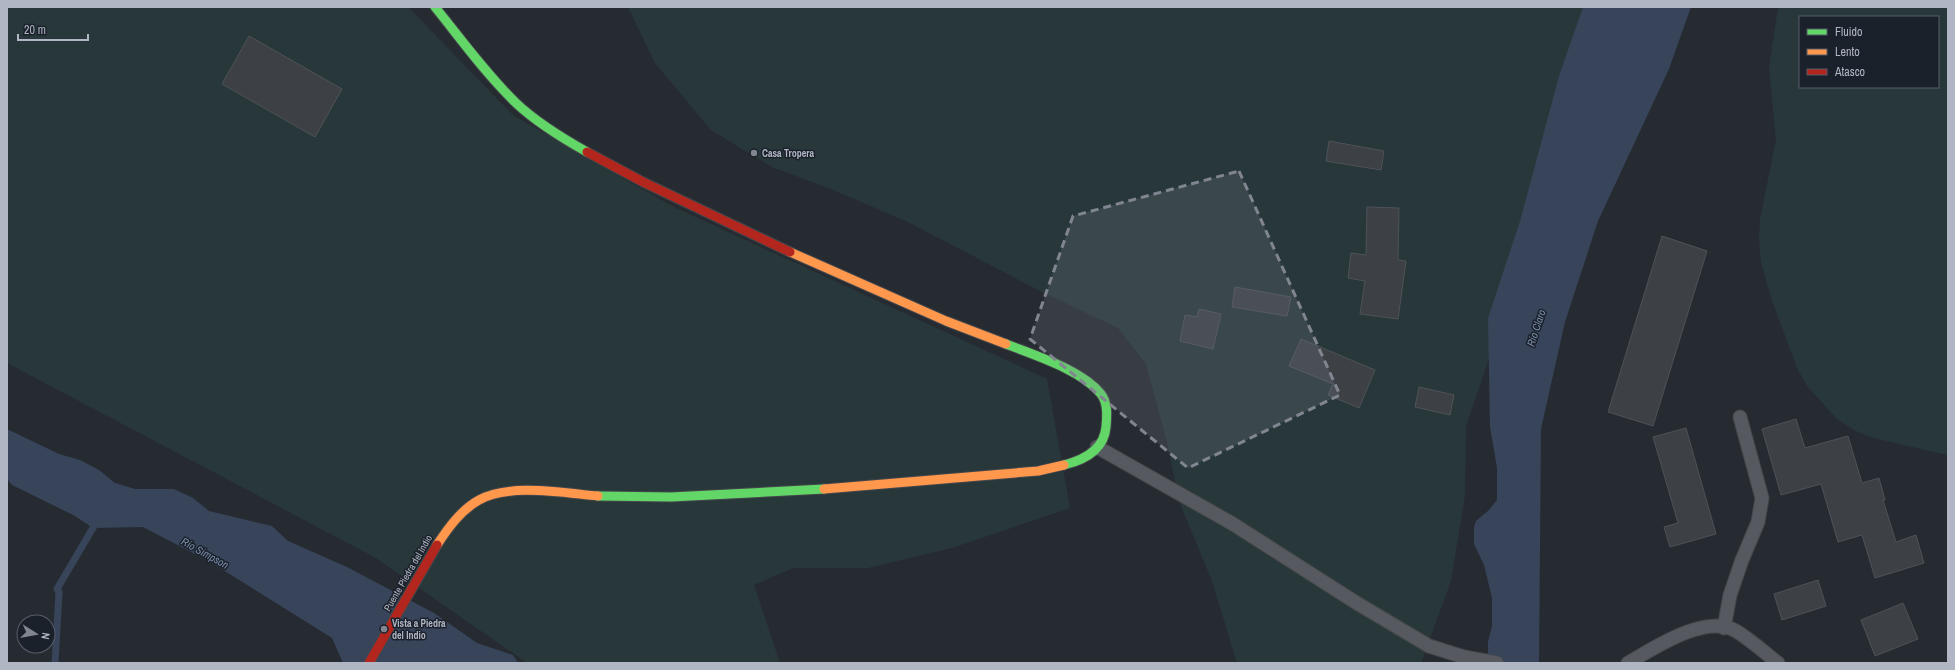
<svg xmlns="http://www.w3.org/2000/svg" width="1955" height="670" viewBox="0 0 1955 670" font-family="'Archivo Narrow',sans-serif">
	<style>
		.green { fill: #28383a; fill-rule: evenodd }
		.water { fill: #37445a }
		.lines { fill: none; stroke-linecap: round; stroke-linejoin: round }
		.stream { stroke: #37445a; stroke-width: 7 }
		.building { fill: #3d4146; stroke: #4e5259 }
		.lane-casing { stroke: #44474c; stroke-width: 15 }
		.fast-casing { stroke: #44474c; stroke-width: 11 }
		.slow-casing { stroke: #44474c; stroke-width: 11 }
		.jam-casing { stroke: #44474c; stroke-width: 11 }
		.lane { stroke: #56595f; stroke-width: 13 }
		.fast { stroke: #63d668; stroke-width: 9 }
		.slow { stroke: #ff974d; stroke-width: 9 }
		.jam { stroke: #b3261e; stroke-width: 9 }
		.marked { fill: #808590; fill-opacity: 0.2; stroke: #808590; stroke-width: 3; stroke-dasharray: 8 5; stroke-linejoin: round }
		.poi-dot { fill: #808590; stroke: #1b212b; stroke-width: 1.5 }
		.labels { text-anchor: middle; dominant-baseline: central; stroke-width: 3; stroke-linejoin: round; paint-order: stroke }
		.poi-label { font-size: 10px; font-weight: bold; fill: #b0b6c3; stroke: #1b212b; text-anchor: start }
		.street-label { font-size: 10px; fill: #b0b6c3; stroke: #1b212b }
		.water-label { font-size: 11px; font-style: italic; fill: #7a8da9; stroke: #1b212b }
	</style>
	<rect width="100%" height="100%" fill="#262b31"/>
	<g class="green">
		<polygon points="7,7 408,7 513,115 672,206 1047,379 1070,508 952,548 868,568 793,568 754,585 780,663 527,663 376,558 7,363"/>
		<polygon points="628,7 1583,7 1529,241 1466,426 1465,495 1451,581 1421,663 1237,663 1212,581 1179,501 1167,442 1146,364 1118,328 1044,293 908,222 831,189 772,167 711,130 655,63"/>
		<path d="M1778,7H1948V455L1873,438L1854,430L1837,419L1807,386L1797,368L1771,298L1761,262L1759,240L1760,219L1776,140L1769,68ZM1800,17H1938V87H1800Z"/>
	</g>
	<g class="water">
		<polygon points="1583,7 1691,7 1669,69 1598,221 1565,322 1541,429 1539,663 1488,663 1488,642 1492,626 1492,598 1484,565 1474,544 1474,527 1476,521 1489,510 1497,500 1497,468 1490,427 1488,318 1520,221 1559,76"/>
		<polygon points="7,429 59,454 80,460 99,470 115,483 135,489 174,489 193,498 209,511 272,526 288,541 347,567 434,613 477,643 513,655 518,663 343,663 332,638 212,563 143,527 93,528 75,516 12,485 7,479"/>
	</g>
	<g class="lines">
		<polyline class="stream" points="55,663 59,592 57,589 97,521"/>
	</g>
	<g class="building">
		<polygon points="249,36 342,89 315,137 222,84"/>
		<polygon points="1329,141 1384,151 1381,170 1326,161"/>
		<polygon points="1367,207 1399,208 1398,260 1406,261 1398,319 1360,314 1365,281 1348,278 1351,253 1366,255"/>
		<polygon points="1662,236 1707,251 1653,426 1608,412"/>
		<polygon points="1235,287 1291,297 1287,316 1232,307"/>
		<polygon points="1199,309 1221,314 1213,349 1180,341 1185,315 1197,317"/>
		<polygon points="1301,339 1375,370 1359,408 1328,395 1333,384 1289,366"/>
		<polygon points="1419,387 1454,395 1450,415 1415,407"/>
		<polygon points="1796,419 1805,448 1848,436 1862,483 1879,478 1885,500 1883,500 1896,542 1916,535 1924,563 1875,578 1862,535 1838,542 1821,484 1781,495 1762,429"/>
		<polygon points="1686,428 1716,534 1670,547 1664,527 1678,523 1653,437"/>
		<polygon points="1818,580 1826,606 1782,620 1774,594"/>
		<polygon points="1903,603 1918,639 1875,656 1861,620"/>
	</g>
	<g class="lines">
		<g class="lane-casing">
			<g id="lane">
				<polyline points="1097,447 1233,524 1355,602 1429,646 1464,657 1497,663"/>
				<polyline points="1724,628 1730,595 1742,560 1758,522 1762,498 1740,417"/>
				<path d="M1628,663C1654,648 1706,613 1736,631C1751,640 1765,653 1778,663"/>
			</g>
		</g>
		<g class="fast-casing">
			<g id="fast">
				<path d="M435,7C461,39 486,74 516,103C537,123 562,138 587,152"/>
				<path d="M1006,344C1034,355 1082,370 1101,394C1108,403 1107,416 1106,427C1104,450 1084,460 1064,465"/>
				<polyline points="598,496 671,497 824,489"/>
			</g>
		</g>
		<g class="slow-casing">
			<g id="slow">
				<polyline points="790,252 946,321 1006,344"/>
				<polyline points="824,489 1038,471 1064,465"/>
				<path d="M437,545C448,528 461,510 479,500C509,483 564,493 598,496"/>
			</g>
		</g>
		<g class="jam-casing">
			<g id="jam">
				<polyline points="587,152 643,182 790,252"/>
				<polyline points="369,663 437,545"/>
			</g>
		</g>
		<use href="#lane" class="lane"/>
		<use href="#fast" class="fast"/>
		<use href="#slow" class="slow"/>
		<use href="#jam" class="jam"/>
	</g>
	<path class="marked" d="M1239,171L1340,395L1188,468L1030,339L1073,216Z"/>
	<g class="poi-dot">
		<circle cx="754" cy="153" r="4"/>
		<circle cx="384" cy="629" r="4"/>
	</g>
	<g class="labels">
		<g class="poi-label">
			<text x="762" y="153">Casa Tropera</text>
			<text x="392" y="623">Vista a Piedra<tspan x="392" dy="12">del Indio</tspan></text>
		</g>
		<g class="street-label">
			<text transform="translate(408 573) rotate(-60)">Puente Piedra del Indio</text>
		</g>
		<g class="water-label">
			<text transform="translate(1536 328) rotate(-72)">Río Claro</text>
			<text transform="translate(205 553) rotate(29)">Río Simpson</text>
		</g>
	</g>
	<rect width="1955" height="670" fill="none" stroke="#b0b6c3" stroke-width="16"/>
	<rect x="1799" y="16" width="140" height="72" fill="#1b212b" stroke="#575d68"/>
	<rect x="1807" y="29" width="20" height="6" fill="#63d668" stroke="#575d68"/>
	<text x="1835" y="36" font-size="12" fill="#b0b6c3">Fluido</text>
	<rect x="1807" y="49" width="20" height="6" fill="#ff974d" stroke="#575d68"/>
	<text x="1835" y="56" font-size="12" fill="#b0b6c3">Lento</text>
	<rect x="1807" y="69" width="20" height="6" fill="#b3261e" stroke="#575d68"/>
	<text x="1835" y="76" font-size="12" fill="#b0b6c3">Atasco</text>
	<g transform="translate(36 634) rotate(101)"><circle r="19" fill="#1b212b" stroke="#575d68"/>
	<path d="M0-3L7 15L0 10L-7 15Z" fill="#808590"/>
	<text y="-6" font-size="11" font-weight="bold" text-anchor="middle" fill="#b0b6c3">N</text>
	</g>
	<path d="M18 34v6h70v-6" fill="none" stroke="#b0b6c3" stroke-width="2"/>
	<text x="24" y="34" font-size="12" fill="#b0b6c3" stroke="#1b212b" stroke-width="3" paint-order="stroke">20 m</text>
</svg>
